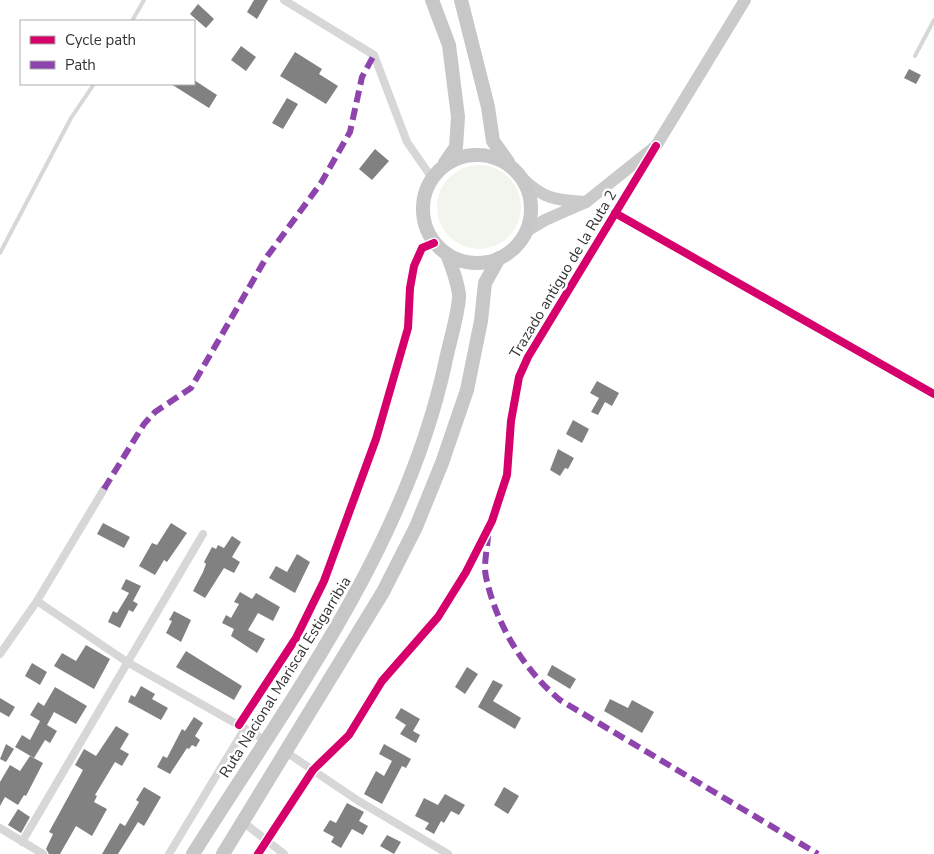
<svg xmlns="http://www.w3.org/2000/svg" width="934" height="854" viewBox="0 0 934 854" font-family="'Nunito Sans',sans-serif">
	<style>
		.grass { fill: #f1f5ed }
		.building { fill: #818181 }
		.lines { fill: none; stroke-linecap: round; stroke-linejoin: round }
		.service { stroke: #d7d7d7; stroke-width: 4 }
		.minor { stroke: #d7d7d7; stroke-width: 8 }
		.primary { stroke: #cacaca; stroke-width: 12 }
		.trunk { stroke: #c7c7c7; stroke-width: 14 }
		.quiet { stroke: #8e44ad; stroke-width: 6; stroke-dasharray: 12 6; stroke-linecap: butt }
		.cycleway-casing { stroke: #fff; stroke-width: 11 }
		.cycleway { stroke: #d6006c; stroke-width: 8 }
		.labels { text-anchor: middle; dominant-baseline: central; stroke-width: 5; stroke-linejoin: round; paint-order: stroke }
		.street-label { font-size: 15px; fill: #333; stroke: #fff }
	</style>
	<rect width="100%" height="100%" fill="#fff"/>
	<circle class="grass" cx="479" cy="207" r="42"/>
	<g class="building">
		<polygon points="254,0 268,0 257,19 247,12"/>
		<polygon points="198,4 214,19 206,28 190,14"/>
		<polygon points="241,46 256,57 246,71 231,60"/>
		<polygon points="295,52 322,69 319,74 338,86 326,104 280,76"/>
		<polygon points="909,69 921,75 916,84 904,78"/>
		<polygon points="194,80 217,95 209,108 171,84 194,84"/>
		<polygon points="287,98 298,104 283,129 272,123"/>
		<polygon points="375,149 389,161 372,180 359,169"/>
		<polygon points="597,381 619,393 612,406 605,402 598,415 591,412 599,398 590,393"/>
		<polygon points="573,420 589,429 582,443 566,434"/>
		<polygon points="558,449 574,458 568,469 565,468 560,476 550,470"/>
		<polygon points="103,523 130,537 124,548 97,534"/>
		<polygon points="171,523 187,533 167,562 164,560 155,575 139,566 152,543 157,545"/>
		<polygon points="232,536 241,542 232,557 240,562 234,573 224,568 205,598 193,591 203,572 206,564 204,562 212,547 216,549 218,545 224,548"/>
		<polygon points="297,554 310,562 295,593 269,578 276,566 287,572"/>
		<polygon points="126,579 141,586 133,601 138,604 133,612 129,610 120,628 108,622 113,611 117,613 129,593 121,589"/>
		<polygon points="240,592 252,599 256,593 280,607 273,621 258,613 248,630 265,639 257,653 231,636 234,629 222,623 226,615 231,618 239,604 234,602"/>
		<polygon points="174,611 191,620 181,642 166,633 172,621 169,620"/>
		<polygon points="86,645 110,659 94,689 54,666 62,653 76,661"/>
		<polygon points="186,651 242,686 234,700 176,667"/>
		<polygon points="32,663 47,672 40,685 25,676"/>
		<polygon points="552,665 576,679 570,689 547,675"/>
		<polygon points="467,667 478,674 465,694 455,687"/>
		<polygon points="493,680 503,685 493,701 521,718 515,729 478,707"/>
		<polygon points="141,686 155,694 152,699 168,708 161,720 128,702 131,695 135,697"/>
		<polygon points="55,687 87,706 76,724 54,712 47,725 57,731 50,743 45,740 34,758 15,747 22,735 30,740 40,721 30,715 38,702 44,706"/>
		<polygon points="0,698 15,707 9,717 0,712"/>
		<polygon points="610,699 628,708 632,700 654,712 642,733 604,711"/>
		<polygon points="401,708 420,719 413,731 420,735 416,743 400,734 406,725 395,718"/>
		<polygon points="194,717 203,723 195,736 200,740 196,747 192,745 189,749 187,748 170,774 157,767 163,756 167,758 182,729 185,731"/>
		<polygon points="116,726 129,734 120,749 129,754 122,766 115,762 95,795 97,796 94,802 107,809 92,836 76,826 60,854 49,854 46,849 53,834 49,832 83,770 75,765 84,749 96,756"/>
		<polygon points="6,744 14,749 6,762 0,759"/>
		<polygon points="384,744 411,759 406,768 402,766 382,804 364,794 376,771 384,776 392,761 379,754"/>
		<polygon points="30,756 43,763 26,796 24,795 18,805 5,797 0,806 0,782 10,765 20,771"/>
		<polygon points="144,787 161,797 144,826 138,822 118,854 102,854 120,823 125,826 139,802 136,800"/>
		<polygon points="504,787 519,796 508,814 494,805"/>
		<polygon points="445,794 465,805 459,815 451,811 444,823 441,821 434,834 425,829 429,823 415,816 424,798 438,805"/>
		<polygon points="347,803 364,812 359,821 368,826 363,835 352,829 341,848 331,842 334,837 323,831 330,820 336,823"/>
		<polygon points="18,809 30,817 21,833 8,825"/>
		<polygon points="387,835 401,842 394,854 380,846"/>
	</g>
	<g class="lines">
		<g class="service">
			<polyline points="132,21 144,0"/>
			<polyline points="915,56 934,20"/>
			<polyline points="0,253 71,118 94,84"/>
		</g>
		<g class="minor">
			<polyline points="284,0 374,55 407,142 432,178"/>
			<polyline points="615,213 934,394"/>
			<polyline points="37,601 127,662 265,740"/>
			<polyline points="0,654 37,601 104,489"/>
			<polyline points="239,725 296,638 324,581 376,439 408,328 410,288 414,266 422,248 434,243"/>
			<polyline points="286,752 357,800 448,854"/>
			<polyline points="243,822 284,854"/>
			<polyline points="0,828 43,854"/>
			<polyline points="22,842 203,534"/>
			<polyline points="169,854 245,728"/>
			<polyline points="258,854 313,770 349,735 382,681 438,617 466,572 492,521 507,475 511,421 519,377 528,357 651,154"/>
		</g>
		<g class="primary">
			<path d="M522,178C545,200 556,200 586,202"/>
			<polyline points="525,232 545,220 586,202 656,146 745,0"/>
		</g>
		<g class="trunk">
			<polyline points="432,0 449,45 458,117 456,147 445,163"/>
			<polyline points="461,0 488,107 493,141 508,162"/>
			<circle cx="477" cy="209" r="54"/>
			<path d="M193,854C291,698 405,547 445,364C448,347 460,309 459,294C457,280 452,267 447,254"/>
			<polyline points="223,854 383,592 416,527 442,463 467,390 481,321 485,283 499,258"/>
		</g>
		<g class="quiet">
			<polyline points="104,489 144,424 155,412 191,388 266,258 321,183 350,132 362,77 374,55"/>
			<path d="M488,534C488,547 483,564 486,577C496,624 523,669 560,700L818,854"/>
		</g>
		<g class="cycleway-casing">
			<g id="cycleway">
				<polyline points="615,213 934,394"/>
				<polyline points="239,725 296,638 324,581 376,439 408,328 410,288 414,266 422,248 434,243"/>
				<polyline points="258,854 313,770 349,735 382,681 438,617 466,572 492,521 507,475 511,421 519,377 528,357 656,146"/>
			</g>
		</g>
		<use href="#cycleway" class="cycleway"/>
	</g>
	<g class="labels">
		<g class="street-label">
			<text transform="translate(563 274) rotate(-59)">Trazado antiguo de la Ruta 2</text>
			<text transform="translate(285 677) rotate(-58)">Ruta Nacional Mariscal Estigarribia</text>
		</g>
	</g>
	<rect x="20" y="20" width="175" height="65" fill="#ffffff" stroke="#adadad"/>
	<rect x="30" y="36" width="25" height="8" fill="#d6006c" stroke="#adadad"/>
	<text x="65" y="45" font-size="15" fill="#333333">Cycle path</text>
	<rect x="30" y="61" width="25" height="8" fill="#8e44ad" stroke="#adadad"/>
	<text x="65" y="70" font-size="15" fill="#333333">Path</text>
</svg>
